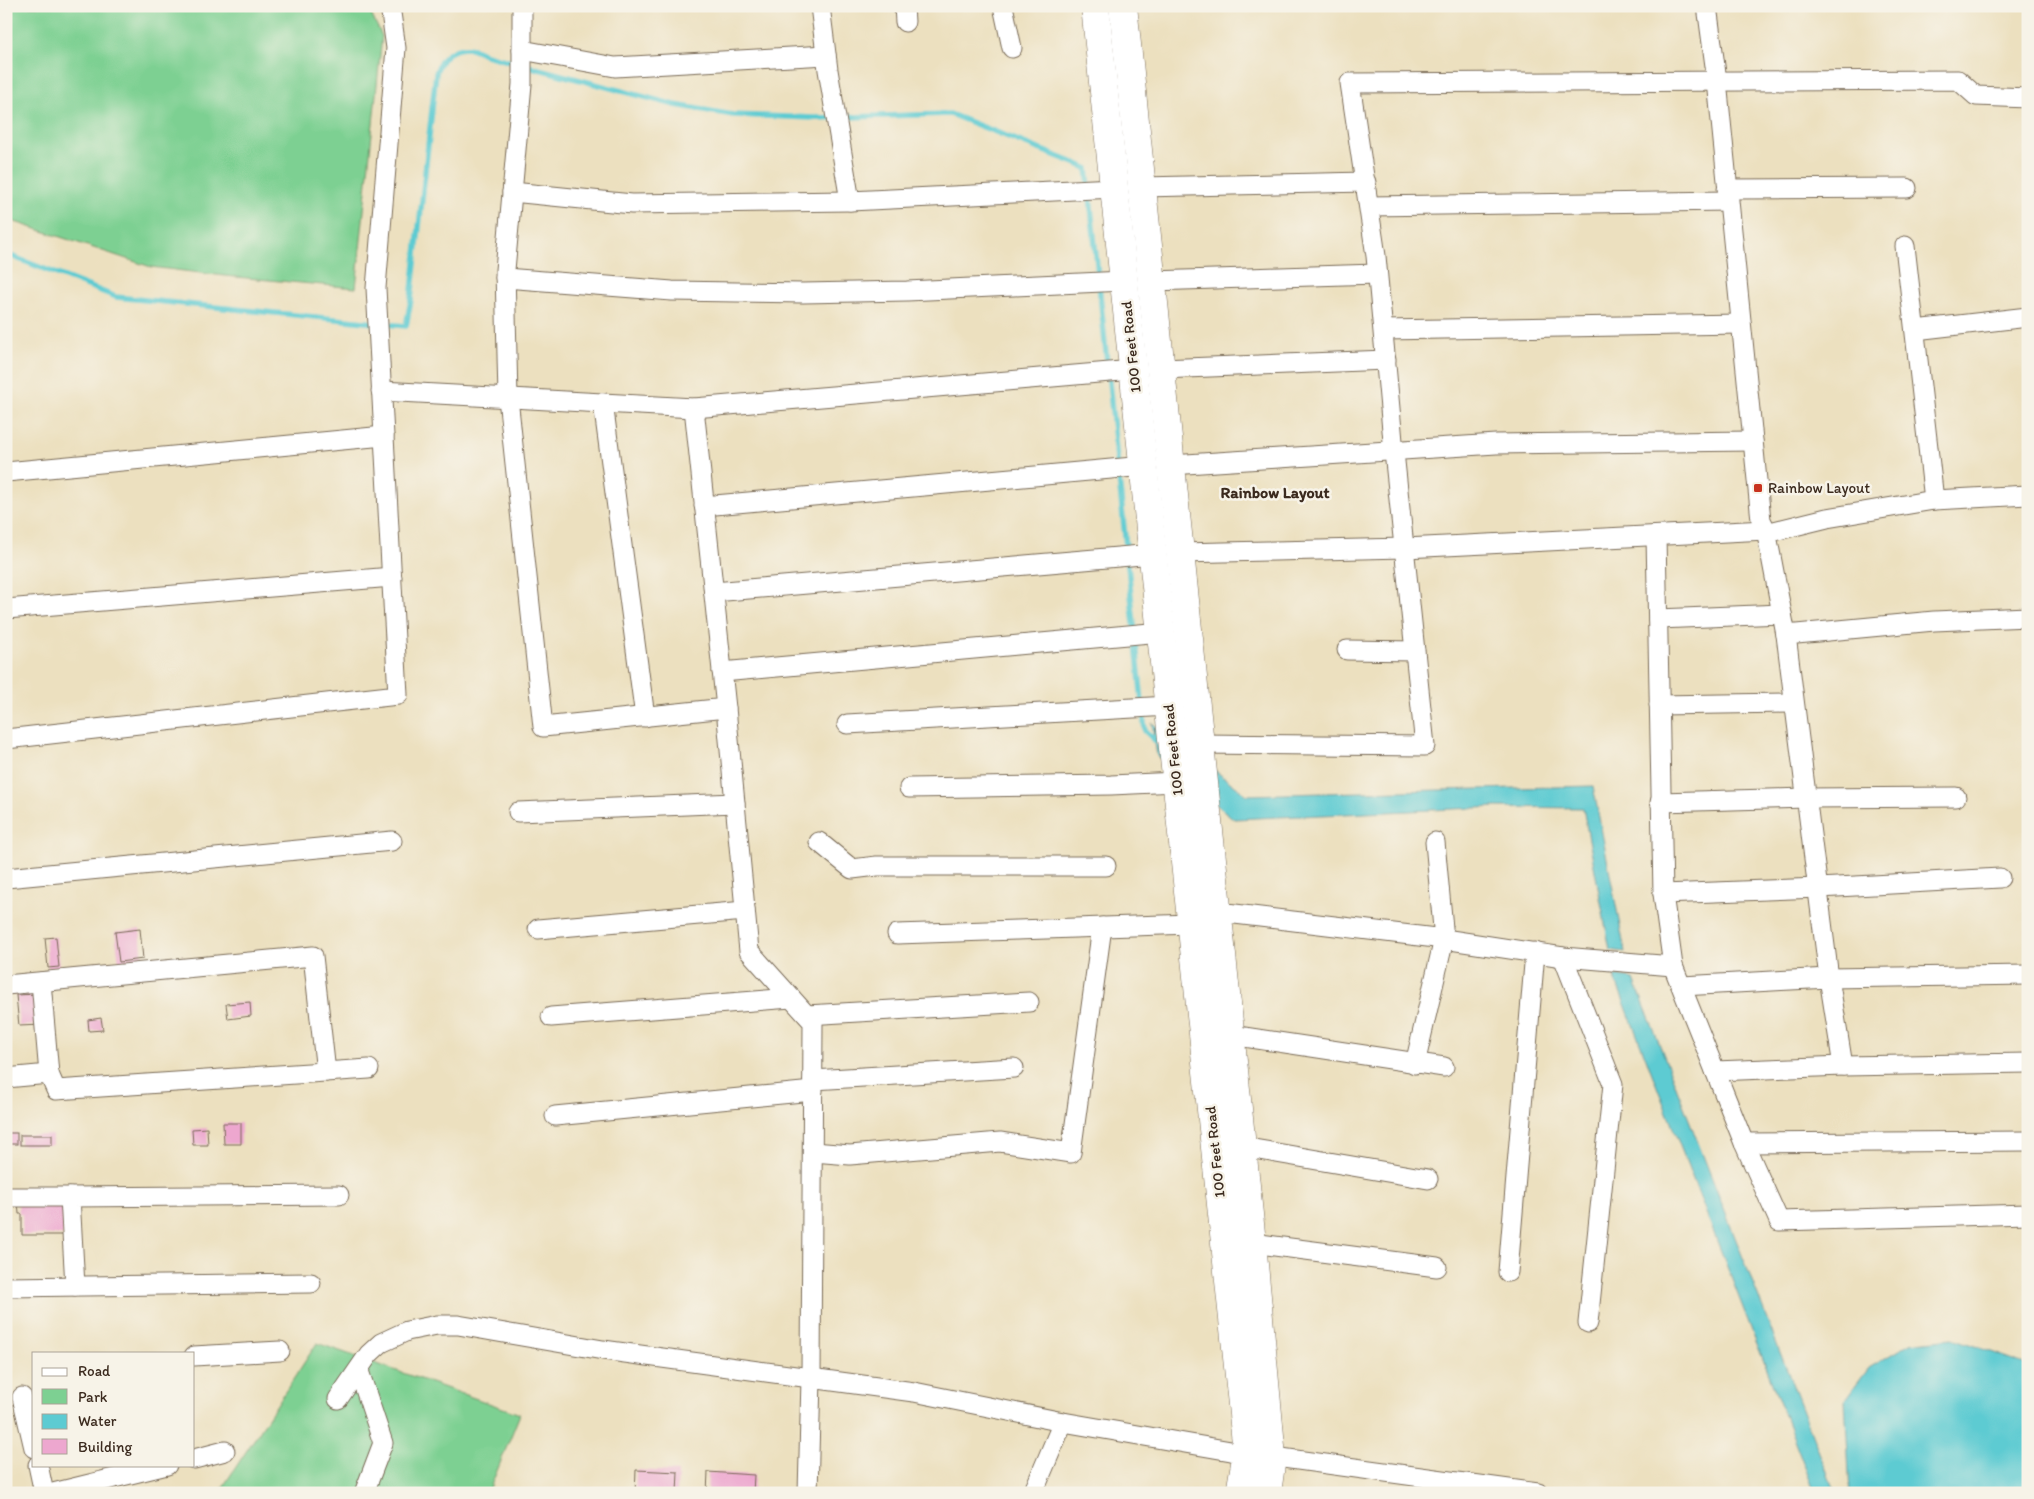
<svg xmlns="http://www.w3.org/2000/svg" width="2034" height="1499" viewBox="0 0 2034 1499" font-family="Itim,sans-serif">
	<style>
		.green { fill: #7dd092; stroke: #5c7d58 }
		.water { fill: #5dcbd2; stroke: #4c7a78 }
		.lines { fill: none; stroke-linecap: round; stroke-linejoin: round }
		.stream { stroke: #5dcbd2; stroke-width: 5.5 }
		.building { fill: #eda7cf }
		.street-casing { stroke: #796a56; stroke-width: 21 }
		.secondary-casing { stroke: #796a56; stroke-width: 29 }
		.street { stroke: #fff; stroke-width: 19 }
		.secondary { stroke: #fff; stroke-width: 28 }
		.poi-dot { fill: #c8321e; stroke: #f7f3e8; stroke-width: 2 }
		.labels { text-anchor: middle; dominant-baseline: central; stroke-width: 5; stroke-linejoin: round; paint-order: stroke }
		.street-label { font-size: 15px; fill: #3b2a1e; stroke: #f7f3e8 }
		.poi-label { font-size: 15px; fill: #3b2a1e; stroke: #f7f3e8; text-anchor: start }
		.neighbourhood-label { font-size: 16px; font-weight: bold; fill: #3b2a1e; stroke: #f7f3e8 }
	</style>
	<rect width="100%" height="100%" fill="#f7f3e8"/>
	<filter id="ink" filterUnits="userSpaceOnUse"><feTurbulence type="fractalNoise" baseFrequency=".02" numOctaves="2"/><feDisplacementMap in="SourceGraphic" scale="10" xChannelSelector="R" yChannelSelector="G"/><feConvolveMatrix kernelMatrix="1 2 1 2 8 2 1 2 1" color-interpolation-filters="sRGB"/></filter>
	<filter id="wash" filterUnits="userSpaceOnUse"><feTurbulence type="fractalNoise" baseFrequency=".0096" numOctaves="4" result="noise"/><feDisplacementMap in="SourceGraphic" scale="20" xChannelSelector="R" yChannelSelector="G"/><feGaussianBlur stdDeviation="1.12" result="paint"/><feColorMatrix in="noise" values="0 0 0 0 0 0 0 0 0 0 0 0 0 0 0 0 0 1.4 0 .05"/><feComposite in="paint" operator="in"/></filter>
	<g filter="url(#wash)">
		<rect width="100%" height="100%" fill="#ece0bf"/>
		<g class="green">
			<polygon points="6,6 367,6 382,36 356,288 225,276 151,267 6,219"/>
			<polygon points="317,1343 520,1414 488,1493 219,1493"/>
		</g>
		<g class="water">
			<polygon points="1152,723 1247,795 1593,786 1625,952 1610,950 1583,808 1497,807 1234,819 1157,756"/>
			<polygon points="1614,976 1634,979 1835,1493 1815,1493"/>
			<polygon points="1952,1338 2028,1365 2028,1493 1850,1493 1845,1400 1869,1368 1910,1343"/>
		</g>
		<g class="lines">
			<path class="stream" d="M6,254L116,297L406,326L411,300L436,73C443,49 465,41 486,55L675,105L733,115L815,118L950,114L1087,168L1145,731L1160,745"/>
		</g>
		<g id="blocks">
			<g class="building">
				<polygon points="140,929 143,959 119,962 115,932"/>
				<polygon points="56,937 59,967 48,968 45,938"/>
				<polygon points="40,994 42,1025 19,1026 16,995"/>
				<polygon points="250,1002 251,1016 228,1019 226,1004"/>
				<polygon points="101,1018 103,1030 89,1031 88,1020"/>
				<polygon points="223,1123 241,1123 241,1144 224,1144"/>
				<polygon points="207,1128 208,1145 193,1145 192,1129"/>
				<rect x="6" y="1133" width="11" height="11"/>
				<rect x="20" y="1135" width="32" height="10"/>
				<polygon points="18,1201 68,1206 63,1235 22,1235 22,1214 19,1214"/>
				<polygon points="636,1470 678,1472 677,1493 635,1493"/>
				<polygon points="708,1472 754,1475 753,1493 707,1493"/>
			</g>
		</g>
	</g>
	<g filter="url(#ink)">
		<use href="#blocks" fill-opacity="0" stroke="#796a56" stroke-width="1"/>
		<g class="lines">
			<g class="street-casing">
				<g id="street">
					<polyline points="522,6 522,84 505,270 508,398 543,727 726,708 694,408"/>
					<polyline points="820,6 828,70 850,201 1114,188"/>
					<polyline points="904,6 905,22"/>
					<polyline points="1003,6 1012,48"/>
					<polyline points="1707,6 1717,81 1761,520 1766,530 1786,635 1829,978 1843,1066"/>
					<polyline points="522,50 615,67 826,55"/>
					<polyline points="1142,187 1366,182"/>
					<polyline points="1727,189 1907,188"/>
					<polyline points="512,192 632,204 850,201"/>
					<polyline points="1369,206 1728,201"/>
					<polyline points="1905,246 1934,500"/>
					<polyline points="505,278 672,291 803,293 907,291 1124,281"/>
					<polyline points="1152,281 1377,274"/>
					<polyline points="1384,330 1740,324"/>
					<polyline points="1915,330 2028,317"/>
					<polyline points="1161,369 1386,360"/>
					<polyline points="381,391 694,408 1133,370"/>
					<polyline points="603,403 645,717"/>
					<polyline points="1171,465 1496,444 1753,441"/>
					<polyline points="6,472 384,436"/>
					<polyline points="704,506 1144,466"/>
					<polyline points="1656,536 1663,894 1673,966 1744,1143 1779,1221 2028,1214"/>
					<polyline points="1180,553 1405,548 1766,530 1770,532 1827,518 1934,500 2028,495"/>
					<polyline points="714,592 1153,554"/>
					<polyline points="6,609 392,577"/>
					<polyline points="1658,619 1782,614"/>
					<polyline points="1786,635 1934,621 2028,617"/>
					<polyline points="1347,650 1415,651"/>
					<polyline points="722,672 1161,632"/>
					<polyline points="1659,705 1793,703"/>
					<polyline points="726,708 749,951 813,1022 811,1379 808,1493"/>
					<polyline points="847,724 1169,706"/>
					<polyline points="6,739 398,695 376,288 396,48 390,6"/>
					<polyline points="1200,744 1425,746 1394,452 1376,256 1350,83 1958,80 1976,96 2028,98"/>
					<polyline points="909,788 1111,785 1177,782"/>
					<polyline points="1660,802 1806,798 1956,797"/>
					<polyline points="518,812 735,803"/>
					<polyline points="819,842 852,869 877,866 1106,866"/>
					<polyline points="6,878 392,841"/>
					<polyline points="1663,894 1819,888 2000,878"/>
					<polyline points="1218,912 1444,939 1435,842"/>
					<polyline points="538,929 745,911"/>
					<polyline points="897,934 1191,924"/>
					<polyline points="1563,957 1613,1084 1588,1323"/>
					<polyline points="41,982 49,1074"/>
					<polyline points="6,985 313,956 326,1072"/>
					<polyline points="1682,986 1829,978 2028,975"/>
					<polyline points="807,1015 1029,1002"/>
					<polyline points="551,1017 791,998"/>
					<polyline points="1231,1035 1444,1067"/>
					<polyline points="1415,1064 1444,939 1563,957 1673,966"/>
					<polyline points="1715,1071 1843,1066 2028,1063"/>
					<polyline points="6,1078 49,1074 56,1090 369,1069"/>
					<polyline points="813,1080 1014,1068"/>
					<polyline points="555,1116 813,1091"/>
					<polyline points="1744,1143 2028,1141"/>
					<polyline points="1242,1147 1428,1179"/>
					<polyline points="813,1152 850,1155 1000,1142 1071,1153 1102,927"/>
					<polyline points="6,1197 70,1197"/>
					<polyline points="1252,1243 1437,1267"/>
					<polyline points="1508,1272 1535,952"/>
					<polyline points="75,1286 70,1197 339,1195"/>
					<polyline points="6,1287 311,1283"/>
					<polyline points="194,1356 280,1351"/>
					<polyline points="359,1371 383,1443 364,1493"/>
					<polyline points="22,1397 34,1448"/>
					<polyline points="338,1399 369,1354 381,1343 407,1331 437,1325 458,1325 603,1350 914,1392 1063,1422 1231,1451 1538,1493"/>
					<polyline points="194,1459 225,1451"/>
					<polyline points="38,1465 44,1493"/>
					<polyline points="53,1493 167,1465"/>
					<polyline points="1033,1493 1063,1422"/>
				</g>
			</g>
			<g class="secondary-casing">
				<g id="secondary">
					<polyline points="1095,6 1247,1452 1240,1493"/>
					<polyline points="1123,6 1252,1243 1272,1457 1267,1493"/>
				</g>
			</g>
			<use href="#street" class="street"/>
			<use href="#secondary" class="secondary"/>
		</g>
	</g>
	<rect class="poi-dot" x="1753" y="483" width="10" height="10" rx="2.5"/>
	<g class="labels">
		<g class="street-label">
			<text transform="translate(1131 347) rotate(-96)">100 Feet Road</text>
			<text transform="translate(1173 750) rotate(-96)">100 Feet Road</text>
			<text transform="translate(1215 1152) rotate(-96)">100 Feet Road</text>
		</g>
		<g class="poi-label">
			<text x="1768" y="488">Rainbow Layout</text>
		</g>
		<g class="neighbourhood-label">
			<text x="1275" y="492">Rainbow Layout</text>
		</g>
	</g>
	<rect width="2034" height="1499" fill="none" stroke="#f7f3e8" stroke-width="25"/>
	<rect x="32" y="1352" width="162" height="115" fill="#f7f3e8" stroke="#aca397"/>
	<rect x="42" y="1368" width="25" height="8" fill="#ffffff" stroke="#aca397"/>
	<text x="78" y="1376" font-size="15" fill="#3b2a1e">Road</text>
	<rect x="42" y="1389" width="25" height="15" fill="#7dd092" stroke="#aca397"/>
	<text x="78" y="1402" font-size="15" fill="#3b2a1e">Park</text>
	<rect x="42" y="1414" width="25" height="15" fill="#5dcbd2" stroke="#aca397"/>
	<text x="78" y="1426" font-size="15" fill="#3b2a1e">Water</text>
	<rect x="42" y="1439" width="25" height="15" fill="#eda7cf" stroke="#aca397"/>
	<text x="78" y="1452" font-size="15" fill="#3b2a1e">Building</text>
</svg>
